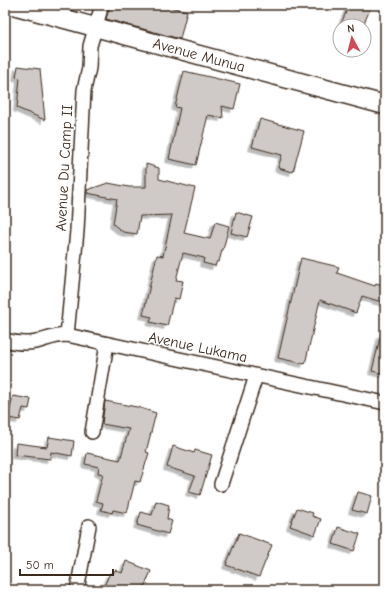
<svg xmlns="http://www.w3.org/2000/svg" width="390" height="595" viewBox="0 0 390 595" font-family="'Comic Neue',sans-serif">
	<style>
		.building { fill: #cfcac7; stroke: #3b2a1e; filter: url(#shadow) }
		.lines { fill: none; stroke-linecap: round; stroke-linejoin: round }
		.minor-casing { stroke: #3b2a1e; stroke-width: 16 }
		.secondary-casing { stroke: #3b2a1e; stroke-width: 21 }
		.minor { stroke: #fff; stroke-width: 13 }
		.secondary { stroke: #fff; stroke-width: 18 }
		.labels { text-anchor: middle; dominant-baseline: central; stroke-width: 3; stroke-linejoin: round; paint-order: stroke }
		.street-label { font-size: 15px; fill: #3b2a1e; stroke: #fff }
	</style>
	<defs>
		<filter id="shadow"><feDropShadow dx="-3.5" dy="3.5" stdDeviation="0" flood-color="#0004"/></filter>
	</defs>
	<rect width="100%" height="100%" fill="#fff"/>
	<filter id="ink" filterUnits="userSpaceOnUse"><feTurbulence type="fractalNoise" baseFrequency=".025" numOctaves="2"/><feDisplacementMap in="SourceGraphic" scale="8" xChannelSelector="R" yChannelSelector="G"/><feConvolveMatrix kernelMatrix="1 2 1 2 8 2 1 2 1" color-interpolation-filters="sRGB"/></filter>
	<g filter="url(#ink)">
		<g class="building">
			<polygon points="110,5 170,5 170,7 187,11 180,39 106,19"/>
			<polygon points="349,5 360,5 370,9 363,26 340,26"/>
			<polygon points="18,66 40,69 45,120 17,108 20,78 16,77"/>
			<polygon points="184,71 240,84 234,109 222,106 223,118 208,115 196,165 169,159 180,108 175,107"/>
			<polygon points="260,119 304,131 293,172 278,168 282,155 252,147"/>
			<polygon points="146,164 159,168 159,179 195,188 184,233 210,239 215,222 229,226 223,250 222,250 219,262 217,261 215,266 203,263 204,258 183,253 176,280 183,281 179,299 174,298 167,326 150,322 152,317 143,315 157,255 163,256 172,215 140,216 137,234 123,232 113,224 117,199 87,193 87,190 108,183 129,187 146,187"/>
			<polygon points="236,212 253,217 247,237 231,233"/>
			<polygon points="301,258 339,267 337,273 375,286 376,283 385,286 385,303 362,296 356,313 320,300 305,364 278,358"/>
			<polygon points="381,334 385,335 385,374 372,371"/>
			<polygon points="13,396 31,399 29,409 23,408 20,420 8,418"/>
			<polygon points="105,401 137,407 156,413 146,452 149,453 140,482 135,481 127,513 113,510 112,513 101,510 103,503 96,501 103,474 98,473 99,467 85,464 87,453 120,460 129,429 102,424"/>
			<polygon points="49,437 74,441 72,456 51,452 50,459 15,455 16,443 47,447"/>
			<polygon points="173,446 194,453 195,450 212,455 200,495 189,492 195,476 167,467"/>
			<polygon points="358,492 372,496 367,514 352,510"/>
			<polygon points="156,501 169,505 167,519 172,521 168,534 137,525 141,512 152,515"/>
			<polygon points="297,508 313,513 312,516 321,519 315,535 290,526"/>
			<polygon points="338,527 360,534 354,551 333,544"/>
			<polygon points="239,533 272,545 259,577 226,565"/>
			<polygon points="126,561 151,571 143,590 114,590 104,586 110,573 113,574 115,570 122,573"/>
		</g>
		<g class="lines">
			<g class="minor-casing">
				<g id="minor">
					<polyline points="67,335 77,231 84,90 89,68 90,46 102,5"/>
					<path d="M5,340C15,343 26,344 36,342C47,339 56,335 67,335L385,403"/>
					<polyline points="92,432 107,344"/>
					<polyline points="221,484 256,376"/>
					<polyline points="77,590 89,526"/>
				</g>
			</g>
			<g class="secondary-casing">
				<polyline id="secondary" points="13,5 385,105"/>
			</g>
			<use href="#minor" class="minor"/>
			<use href="#secondary" class="secondary"/>
		</g>
	</g>
	<g class="labels">
		<g class="street-label">
			<text transform="translate(199 55) rotate(15)">Avenue Munua</text>
			<text transform="translate(64 168) rotate(-87)">Avenue Du Camp II</text>
			<text transform="translate(198 347) rotate(12)">Avenue Lukama</text>
		</g>
	</g>
	<rect width="390" height="595" fill="none" stroke="#fff" stroke-width="20"/>
	<rect x="10" y="10" width="370" height="575" fill="none" stroke="#3b2a1e" stroke-width="1.5" filter="url(#ink)"/>
	<g transform="translate(352 38) rotate(353)"><circle r="19" fill="#ffffff" stroke="#b1aaa5"/>
	<path d="M0-3L7 15L0 10L-7 15Z" fill="#d1495b"/>
	<text y="-6" font-size="11" font-weight="bold" text-anchor="middle" fill="#3b2a1e">N</text>
	</g>
	<path d="M20 569v6h93v-6" fill="none" stroke="#3b2a1e" stroke-width="2"/>
	<text x="26" y="569" font-size="12" fill="#3b2a1e" stroke="#ffffff" stroke-width="3" paint-order="stroke">50 m</text>
</svg>
